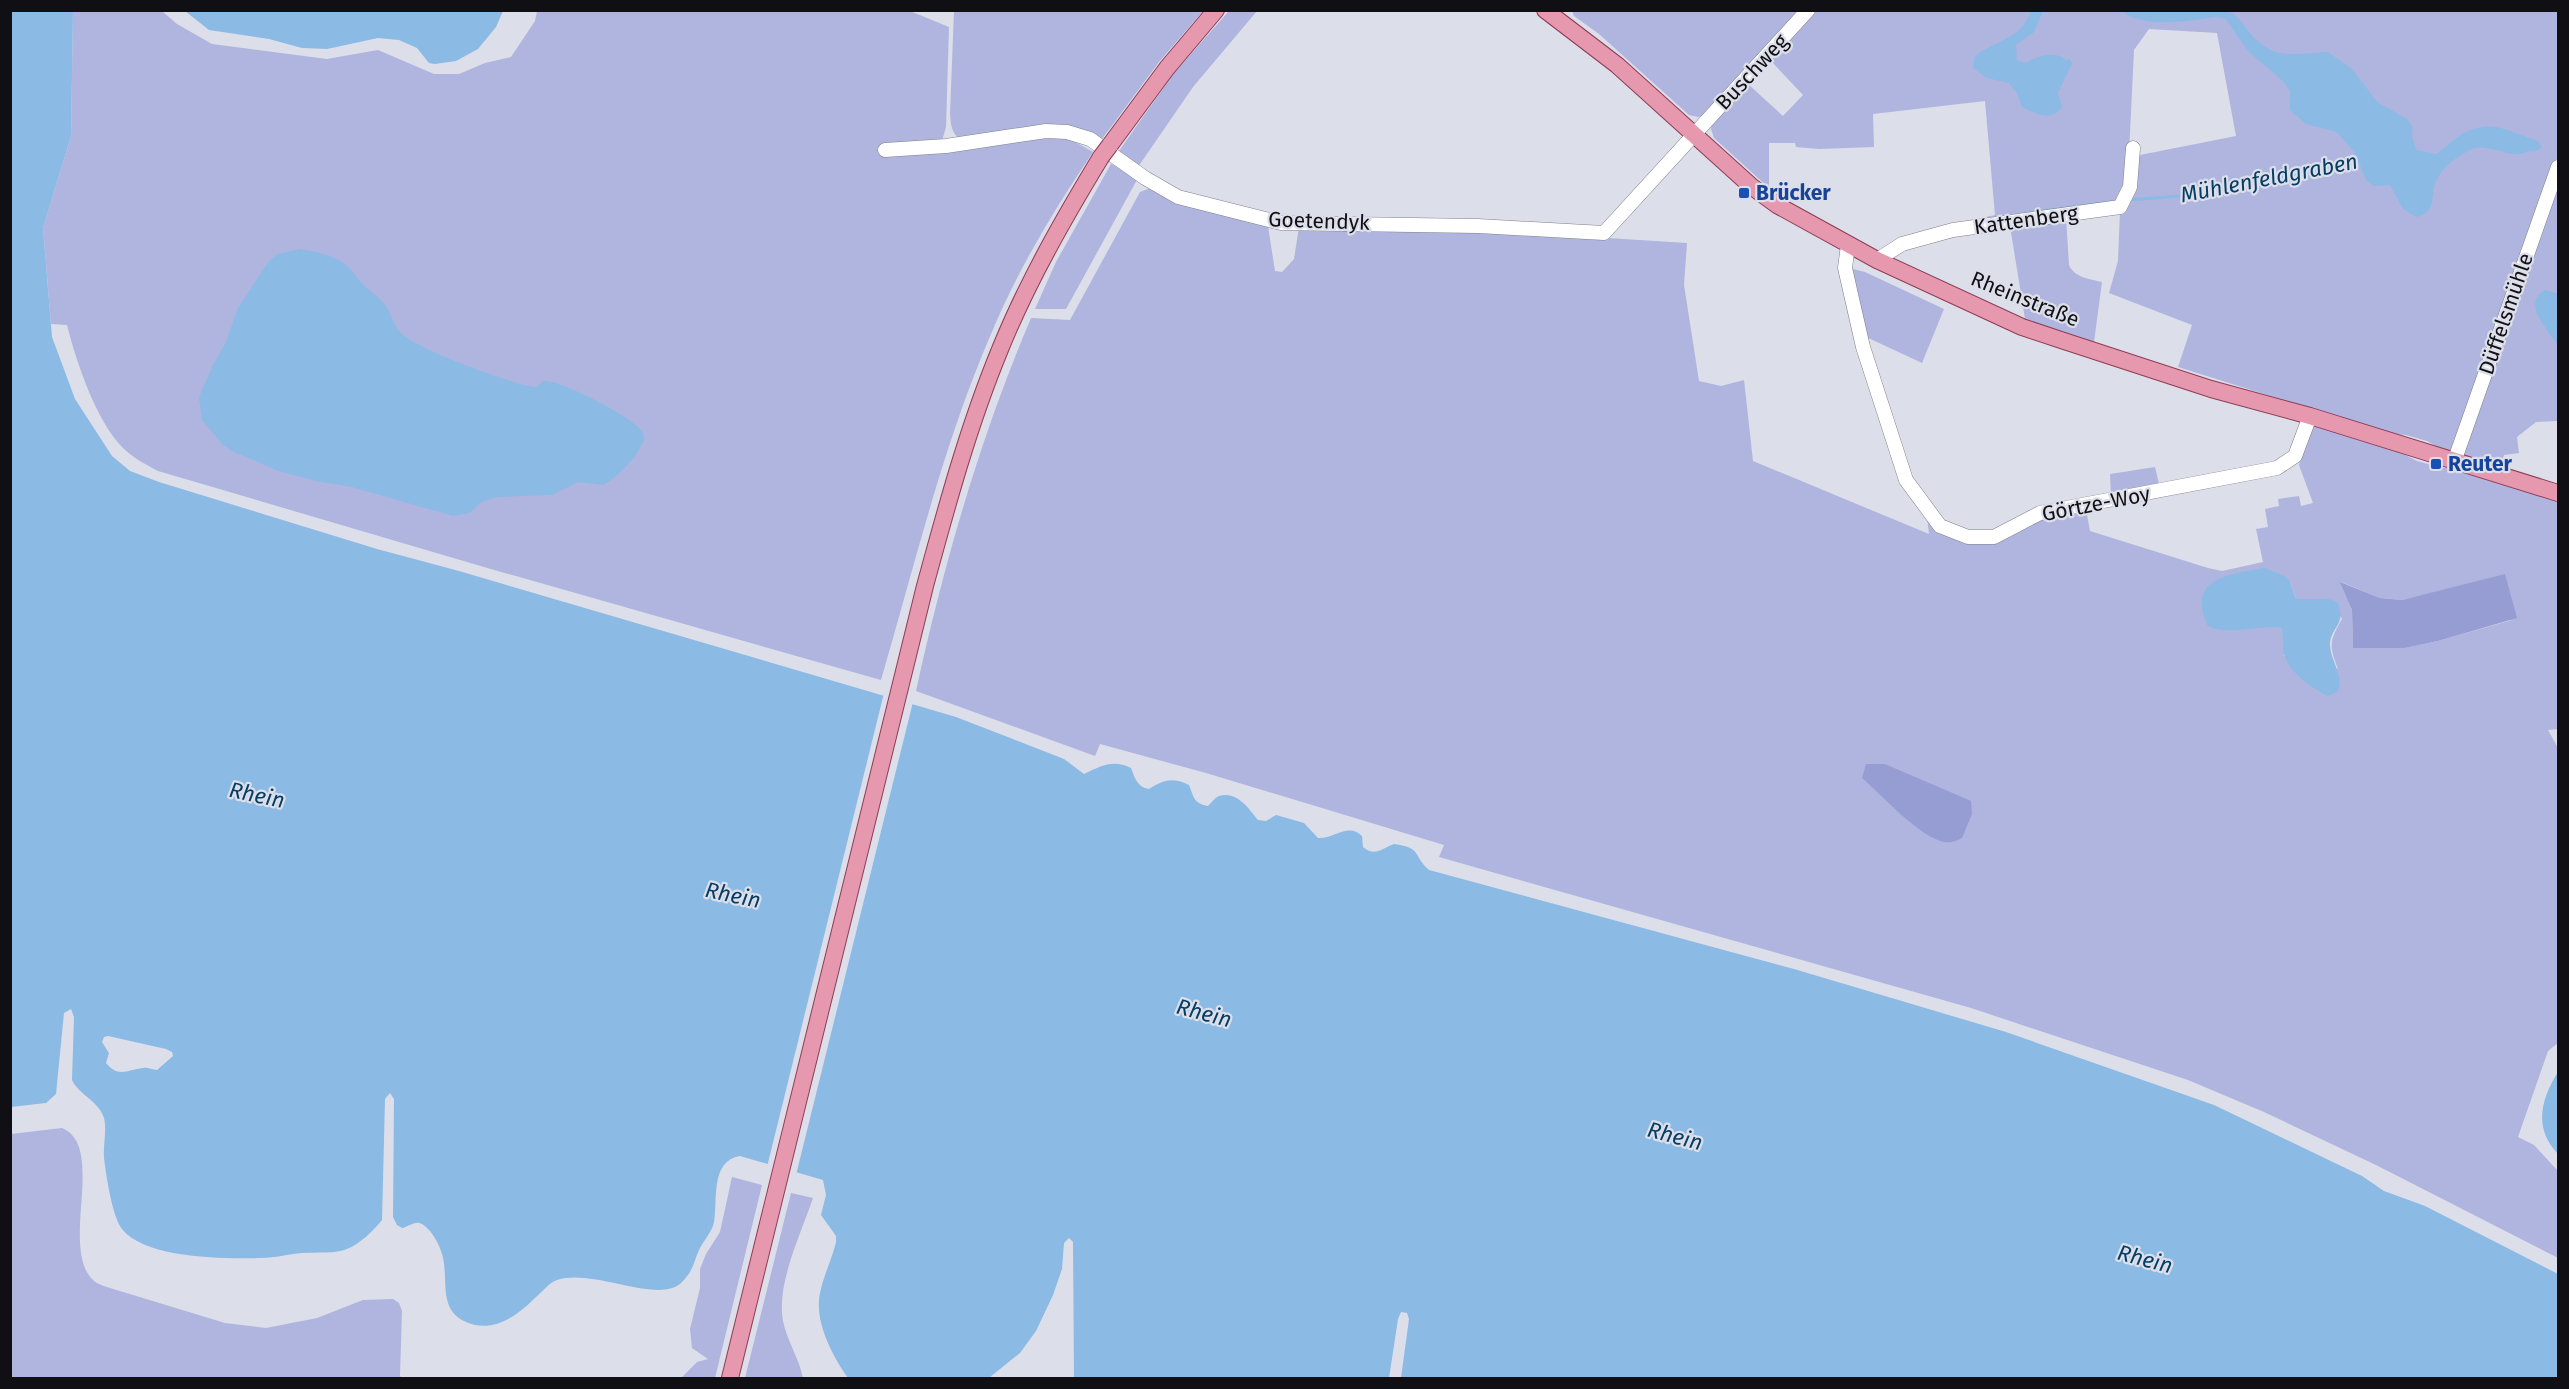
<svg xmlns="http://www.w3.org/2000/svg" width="2569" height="1389" viewBox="0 0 2569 1389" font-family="'Fira Sans',sans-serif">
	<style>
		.green { fill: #afb5df; fill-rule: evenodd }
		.forest { fill: #959dd2 }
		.water { fill: #8bbae4; fill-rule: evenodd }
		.pier { fill: #dcdee9 }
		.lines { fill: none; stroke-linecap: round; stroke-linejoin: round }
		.stream { stroke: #8bbae4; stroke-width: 3 }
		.minor-casing { stroke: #7e808a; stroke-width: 15 }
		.major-casing { stroke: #8f3c55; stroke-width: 18 }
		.minor { stroke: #fff; stroke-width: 14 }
		.major { stroke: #e598ae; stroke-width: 16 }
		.major-bridge-casing { stroke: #8f3c55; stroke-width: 18; stroke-linecap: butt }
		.major-bridge { stroke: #e598ae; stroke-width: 16 }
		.transit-dot { fill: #1a4fb4; stroke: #dcdee9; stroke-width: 2 }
		.labels { text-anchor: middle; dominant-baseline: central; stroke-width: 4.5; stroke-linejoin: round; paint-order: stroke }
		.street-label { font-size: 21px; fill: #101014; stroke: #dcdee9 }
		.transit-label { font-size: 21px; font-weight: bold; fill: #164399; stroke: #dcdee9; text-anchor: start }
		.water-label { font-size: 22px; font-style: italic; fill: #053d65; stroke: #dcdee9 }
	</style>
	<rect width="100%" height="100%" fill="#dcdee9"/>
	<g class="green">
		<path d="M73,11H162L177,24L212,44L327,59L378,50L434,74H459L485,63L511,57L535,21L537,11H910L949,27L946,127L942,141L1044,134L1068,138L1093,152C1054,210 1018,269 991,334C943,445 915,564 881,680L484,567L158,471C145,464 133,458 123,448C96,421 76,361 67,325L51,324L43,228L71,136Z"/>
		<path d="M954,11H1203L1159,62L1102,139L1095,135L960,139C951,133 951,124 950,114Z"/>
		<polygon points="1229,11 1257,11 1193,87 1138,167 1119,151 1174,73"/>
		<polygon points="1572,11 1803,11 1706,115 1698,117 1689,115 1599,34 1574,16"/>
		<polygon points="1815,11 2558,11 2558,155 2456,447 2446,452 2427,441 2406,435 2376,433 2306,407 2178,367 2192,325 2109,293 2118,261 2120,211 2135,156 2236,136 2217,33 2149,29 2134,50 2128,174 2119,203 1953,224 1995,215 1985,101 1873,114 1874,147 1819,149 1796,147 1795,143 1769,143 1769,188 1714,138 1711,129 1713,120 1748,84 1783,116 1803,95 1770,60"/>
		<polygon points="1111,164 1138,178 1066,309 1035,309 1056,262"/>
		<polygon points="2558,174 2558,421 2536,422 2517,437 2519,453 2504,455 2501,467 2465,457 2462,449"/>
		<path d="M1153,187L1268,226L1275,271L1282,272L1294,259L1299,227L1478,230L1687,243L1684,285L1699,381L1721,386L1744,380L1753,461L1929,534L1927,517L1968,542L2041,517L2086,509L2090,531L2208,568L2222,571L2263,562L2256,529L2268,527L2265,509L2279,506L2278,499L2299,496L2301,506L2313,503L2299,465L2309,435L2303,419L2384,444L2417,461L2438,467L2473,471L2558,498V729L2548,730L2558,748V1043L2548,1051L2518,1137L2534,1145L2558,1171V1258L2376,1165L2264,1112L2188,1080L1971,1008L1439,857L1444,845L1206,773L1100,744L1095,756L916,691C944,563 980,438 1031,318L1070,320L1140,192ZM2290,582L2296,599H2329L2342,619C2329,641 2329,646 2338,669L2284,656V635L2281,628L2270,626L2221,630ZM2341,582L2380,598L2402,600L2445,590L2512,620L2438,641L2405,648H2353L2352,610Z"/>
		<path d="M2066,217L2069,265C2074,277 2089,279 2102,282L2094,342L2025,319L2010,226Z"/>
		<polygon points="1853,269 1865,272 1944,309 1922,363 1864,336 1854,292"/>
		<polygon points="2155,467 2160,488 2111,497 2110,474"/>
		<path d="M62,1128C107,1147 59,1247 93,1280C97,1284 104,1286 110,1288L225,1323L266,1328L317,1318L363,1300L393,1299L399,1303L402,1311L400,1376L402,1378H11V1134Z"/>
		<polygon points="732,1177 762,1185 715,1378 681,1378 697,1362 708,1359 692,1348 690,1329 700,1288 700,1269 706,1254 720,1232"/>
		<path d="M791,1193L813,1198C801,1234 776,1284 783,1321C787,1341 799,1358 803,1378H745Z"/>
	</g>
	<g class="forest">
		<polygon points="2505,574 2517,618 2438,641 2405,648 2353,648 2352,610 2340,582 2380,598 2402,600"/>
		<path d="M1866,764H1885L1971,801L1972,814L1962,838C1956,841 1952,843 1944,842C1918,836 1883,796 1862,778Z"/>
	</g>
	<g class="water">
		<path d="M10,11H73L71,136L43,228L52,337L75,399L112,456L130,471L159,482L377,549L459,571L956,717L1064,759L1084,774C1101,766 1113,759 1131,768C1135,778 1137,787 1149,789C1164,780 1172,777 1189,785C1194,797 1193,803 1208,806C1211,803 1216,797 1219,796C1237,790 1250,810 1258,820L1266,821L1276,815L1304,823L1318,838C1334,839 1348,822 1362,836L1363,847C1375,857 1381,849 1394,844C1423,848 1412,855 1429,870L1794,969L2006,1032L2214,1105L2362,1176L2384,1191L2425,1206L2558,1274V1378H1401L1409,1319L1407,1313L1401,1312L1398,1319L1389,1378H1074L1073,1242L1069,1238L1064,1243L1062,1269L1053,1295L1036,1331L1020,1353L990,1377L848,1378C834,1358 817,1327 819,1301C820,1283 832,1260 836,1242V1236L821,1215L826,1195L823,1180L740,1156C710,1161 718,1199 714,1222C712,1232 704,1240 699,1250C695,1258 694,1267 688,1275C685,1279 680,1285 675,1287C647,1299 591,1269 557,1280C549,1283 543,1291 536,1297C517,1316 492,1335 464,1321C441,1310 447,1285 444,1264C443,1252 437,1240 430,1231C427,1228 424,1224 419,1223C413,1222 408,1227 402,1228L397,1225L393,1217L394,1099L390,1093L385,1099L382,1220C374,1230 360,1244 347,1249C336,1254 315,1252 302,1253C288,1254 275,1258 261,1258C227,1259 145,1259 122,1229C112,1217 106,1174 104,1158C103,1145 107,1131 104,1118C99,1101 79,1095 72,1080L74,1017L71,1009L64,1013L56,1094L46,1103L11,1107ZM108,1036L166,1049L172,1052L173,1056L157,1070C152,1070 148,1067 143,1068C127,1070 118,1078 106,1063L109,1053L102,1042L104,1037Z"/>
		<polygon points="185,11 503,11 496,27 478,49 456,61 435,64 429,63 417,48 399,40 378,38 327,49 302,48 269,39 209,30"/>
		<path d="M2031,11H2043L2034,32L2016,45L2017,60L2026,63C2037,56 2055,50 2066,60L2069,59L2072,63L2058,93L2062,108C2048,122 2038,114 2022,107L2017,93L2009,83L1987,78L1973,68L1975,56C1996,40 2022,39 2031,11Z"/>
		<path d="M2121,11H2227C2237,14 2243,25 2250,33C2273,62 2297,53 2328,52L2352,69L2378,103L2406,118L2413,127C2411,137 2413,142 2417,150L2436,154C2443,149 2449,144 2455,139C2487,116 2505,130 2537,141L2542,147C2537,152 2535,150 2529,151C2525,152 2520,155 2516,154C2498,153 2483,141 2466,152C2455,158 2441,169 2436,181C2430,197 2437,213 2416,217L2403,209L2390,185L2374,186L2366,180L2355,153L2337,132L2306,124L2290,110V91L2283,81L2248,51L2226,19L2216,17C2187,21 2145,29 2121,11Z"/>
		<path d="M300,249C315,252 336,255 347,266C353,271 356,278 362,283C370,292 381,298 388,309C392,317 394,326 401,333C416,349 513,385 536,387L543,381C560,379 630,416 641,430C643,432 644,435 644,439C638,457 620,475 603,485L578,482L552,495L497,497L482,502L469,513L453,516L352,487L316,481L279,471L234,452L222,444L202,420L199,397L212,367L226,342L238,308L269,261L278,254Z"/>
		<path d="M2545,290L2558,294V346C2550,331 2520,304 2545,290Z"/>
		<path d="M2264,568L2285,576L2290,582L2296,599H2329L2337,602C2348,625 2330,626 2330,646C2331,662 2345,676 2337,692L2327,696C2312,687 2291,674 2285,657C2281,648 2285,638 2281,628C2260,624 2223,637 2207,625C2187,577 2229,575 2264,568Z"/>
		<path d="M2558,1072V1154C2533,1128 2541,1099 2558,1072Z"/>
	</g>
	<polygon class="pier" points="884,693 913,702 796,1175 767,1167"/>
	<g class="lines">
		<g class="stream">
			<polyline points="2129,200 2203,194 2359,158"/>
			<polyline points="2027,213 2110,202"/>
		</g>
		<g class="minor-casing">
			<g id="minor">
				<polyline points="885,150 946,146 1046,131 1067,132 1090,139 1145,178 1178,197 1281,223 1478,226 1604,233 1808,10"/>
				<polyline points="1848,245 1845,268 1863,347 1886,418 1906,480 1940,526 1968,537 1994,537 2040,513 2277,468 2295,456 2310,416"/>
				<polyline points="1877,260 1902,244 1953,230 2120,207 2130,187 2133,148"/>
				<polyline points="2454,462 2558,167"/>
			</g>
		</g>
		<g class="major-casing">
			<g id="major">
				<polyline points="1545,10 1617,65 1751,186 1777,205 1877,260 2022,327 2061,340 2211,389 2310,416 2558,493"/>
				<polyline points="1110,145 1167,68 1216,10"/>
				<path d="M730,1378L925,586C947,505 969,424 1001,347C1028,281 1064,218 1101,157"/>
			</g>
		</g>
		<use href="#minor" class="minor"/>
		<use href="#major" class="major"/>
		<g class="major-bridge-casing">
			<polyline id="major-bridge" points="1101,157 1110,145"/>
		</g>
		<use href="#major-bridge" class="major-bridge"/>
	</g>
	<g class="transit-dot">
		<rect x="1738" y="187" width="12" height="12" rx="3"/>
		<rect x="2430" y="458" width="12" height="12" rx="3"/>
	</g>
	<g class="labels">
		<g class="street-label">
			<text transform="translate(1752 72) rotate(-47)">Buschweg</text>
			<text transform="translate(2026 220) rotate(-8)">Kattenberg</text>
			<text transform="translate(1319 221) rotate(2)">Goetendyk</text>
			<text transform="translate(2025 299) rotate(22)">Rheinstraße</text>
			<text transform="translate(2506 314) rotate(-71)">Düffelsmühle</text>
			<text transform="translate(2096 504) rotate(-11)">Görtze-Woy</text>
		</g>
		<g class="transit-label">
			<text x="1756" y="193">Brücker</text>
			<text x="2448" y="464">Reuter</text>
		</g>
		<g class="water-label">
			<text transform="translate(2269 178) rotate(-11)">Mühlenfeldgraben</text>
			<text transform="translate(257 795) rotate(12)">Rhein</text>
			<text transform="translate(733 895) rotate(12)">Rhein</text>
			<text transform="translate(1204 1013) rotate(15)">Rhein</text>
			<text transform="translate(1675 1136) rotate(15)">Rhein</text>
			<text transform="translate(2145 1259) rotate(15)">Rhein</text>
		</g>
	</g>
	<rect width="2569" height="1389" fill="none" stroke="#101014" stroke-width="24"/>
</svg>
